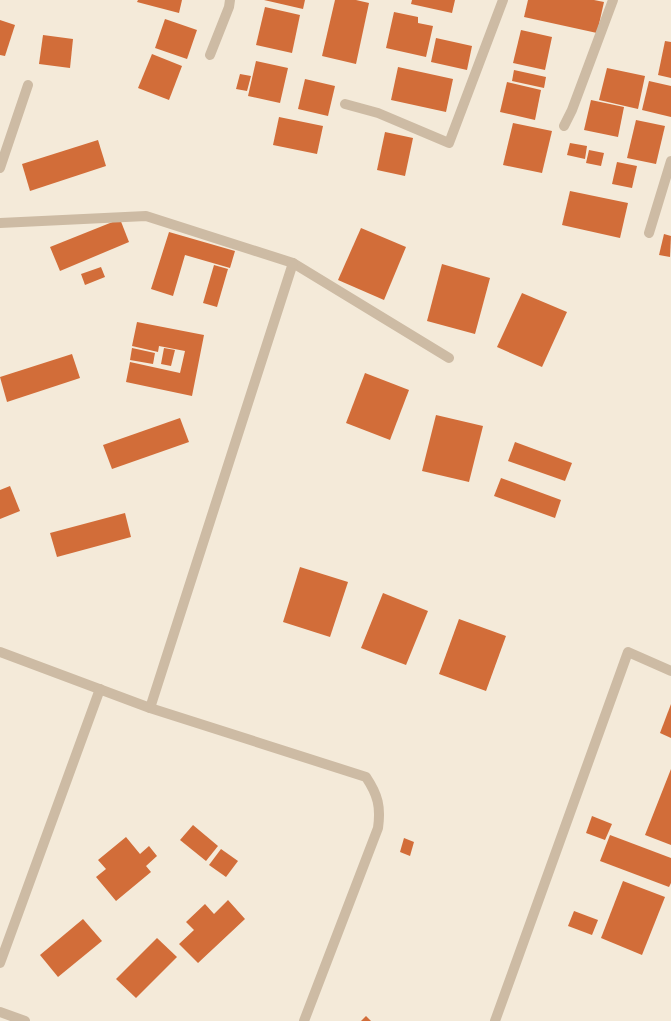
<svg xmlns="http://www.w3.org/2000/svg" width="671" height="1021" viewBox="0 0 671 1021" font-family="Roboto,sans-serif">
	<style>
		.building { fill: #d26d39 }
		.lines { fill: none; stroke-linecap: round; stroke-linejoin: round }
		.minor { stroke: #cdbba4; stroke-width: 10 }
	</style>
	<rect width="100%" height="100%" fill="#f4ead9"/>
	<g class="building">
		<polygon points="138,0 182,0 179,13 137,2"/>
		<polygon points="264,0 305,0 303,9"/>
		<polygon points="335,0 356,0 369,3 356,64 322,56"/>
		<polygon points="412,0 455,0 452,13 411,4"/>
		<polygon points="528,0 594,0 604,2 597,33 524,17"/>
		<polygon points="265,7 300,15 292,53 256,45"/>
		<polygon points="394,12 418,17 418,23 433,26 426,57 386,48"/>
		<polygon points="165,19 197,30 187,59 155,48"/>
		<polygon points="0,20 15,25 5,56 0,55"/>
		<polygon points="521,30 552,37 545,70 513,63"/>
		<polygon points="43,35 73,39 70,68 39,64"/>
		<polygon points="436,38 472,46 467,70 431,62"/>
		<polygon points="665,41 671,42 671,78 658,75"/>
		<polygon points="152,54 182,66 169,100 138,88"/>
		<polygon points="256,61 288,68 280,103 248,96"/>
		<polygon points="398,67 453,79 446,112 391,100"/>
		<polygon points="607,68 645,76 638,109 599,100"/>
		<polygon points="514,70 546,77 544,88 512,81"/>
		<polygon points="240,74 251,76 247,91 236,89"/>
		<polygon points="305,79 335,86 328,116 298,109"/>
		<polygon points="649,81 671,86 671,117 642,110"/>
		<polygon points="507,82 541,90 535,120 500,112"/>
		<polygon points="591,100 624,107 618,137 584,130"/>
		<polygon points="279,117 323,126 317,154 273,145"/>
		<polygon points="636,120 665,126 656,164 627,158"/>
		<polygon points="513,123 552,131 542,173 503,165"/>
		<polygon points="385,132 413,138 405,176 377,170"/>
		<polygon points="98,140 106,166 30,191 22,164"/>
		<polygon points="570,143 587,146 585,159 567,155"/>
		<polygon points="589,150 604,153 601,166 586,163"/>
		<polygon points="617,162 637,166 632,188 612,184"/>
		<polygon points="570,191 628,203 620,238 562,225"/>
		<polygon points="120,219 129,242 60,271 50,247"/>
		<polygon points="361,228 406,247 384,300 338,280"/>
		<polygon points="169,232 235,251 230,268 185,255 173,296 151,289"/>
		<polygon points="664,234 671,236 670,257 659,255"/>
		<polygon points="442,264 490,278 475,334 427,321"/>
		<polygon points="214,265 228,269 217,307 203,303"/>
		<polygon points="101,267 105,277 85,285 81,274"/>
		<polygon points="522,293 567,312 542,367 497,347"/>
		<polygon points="137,322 204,335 192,396 126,382 130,362 180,373 185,351 159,346 158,352 132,346"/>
		<polygon points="132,348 155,353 153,364 130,360"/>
		<polygon points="164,348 175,350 171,366 161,364"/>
		<polygon points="72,354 80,378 7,402 0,377"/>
		<polygon points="365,373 409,390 390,440 346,423"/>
		<polygon points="436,415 483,426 469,482 422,471"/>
		<polygon points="180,418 189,442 112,469 103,445"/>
		<polygon points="515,442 572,463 565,481 508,461"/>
		<polygon points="501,478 561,500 555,518 494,496"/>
		<polygon points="10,486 20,511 0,519 0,490"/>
		<polygon points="125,513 131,537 57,557 50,533"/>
		<polygon points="300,567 348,582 330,637 283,622"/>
		<polygon points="383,593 428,611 406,665 361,648"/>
		<polygon points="459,619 506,636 486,691 439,674"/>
		<polygon points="671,704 671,738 660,733"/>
		<polygon points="671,769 671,845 645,835"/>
		<polygon points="592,816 612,824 605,840 586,833"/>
		<polygon points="193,825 218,846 206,861 180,840"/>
		<polygon points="610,835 671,858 671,883 669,887 600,861"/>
		<polygon points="126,837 140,854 149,846 157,856 146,866 151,872 116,901 96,877 106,869 98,860"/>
		<polygon points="404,838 414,842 410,856 400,852"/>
		<polygon points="221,849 238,861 226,877 209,865"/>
		<polygon points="623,881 665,897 642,955 601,938"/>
		<polygon points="228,900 245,919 198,963 179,944 194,930 186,922 205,904 214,914"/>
		<polygon points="574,911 598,920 592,935 568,926"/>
		<polygon points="83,919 102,941 58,977 40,955"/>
		<polygon points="157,938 177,957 136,998 116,979"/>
		<polygon points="366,1016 371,1021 361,1021"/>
	</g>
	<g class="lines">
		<g class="minor">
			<polyline points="210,55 229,7 230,0"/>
			<polyline points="345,104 378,113 449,143 503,0"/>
			<polyline points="564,126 572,110 613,0"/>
			<polyline points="0,168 28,85"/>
			<polyline points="0,223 146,216 293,263 449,358"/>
			<polyline points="649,233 671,161"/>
			<path d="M0,652L150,708L366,777C378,795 381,807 378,828L304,1021"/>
			<polyline points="150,708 293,263"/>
			<polyline points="0,963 100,689"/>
			<polyline points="0,1012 25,1021"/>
			<polyline points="495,1021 628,652 671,671"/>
		</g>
	</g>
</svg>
